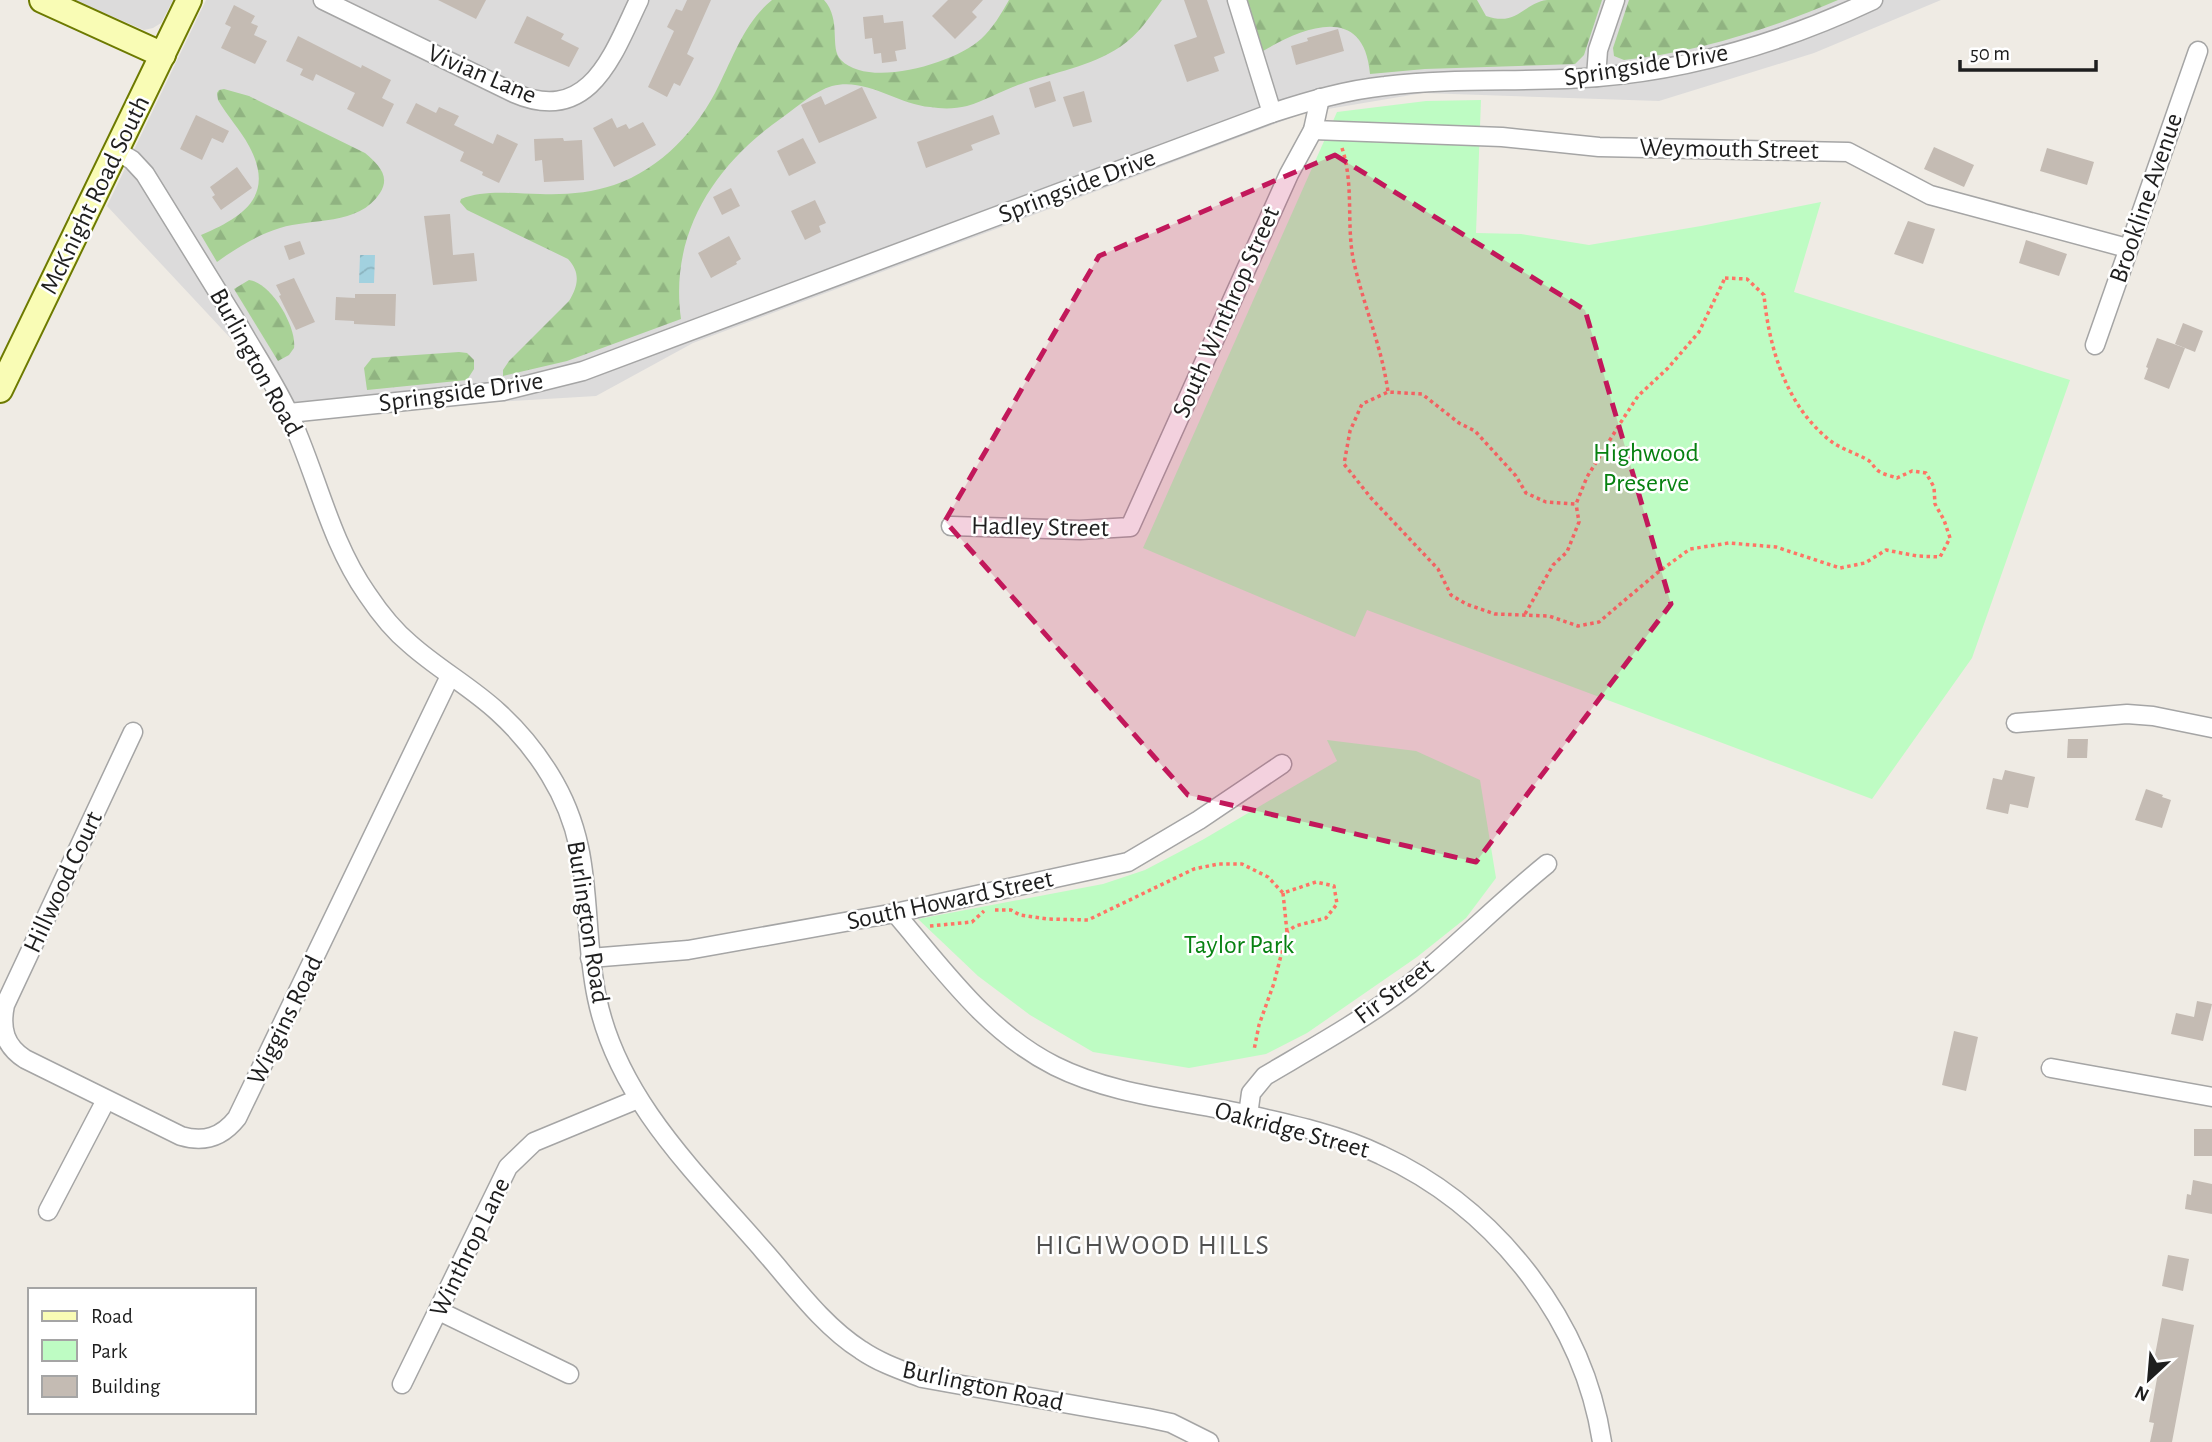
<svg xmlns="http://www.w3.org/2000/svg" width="2212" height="1442" viewBox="0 0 2212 1442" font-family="'Alegreya Sans',sans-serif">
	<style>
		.residential { fill: #dcdbdb }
		.forest { fill: url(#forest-firs) }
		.park { fill: #befcc3 }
		.water { fill: url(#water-waves) }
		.building { fill: #c4bbb3 }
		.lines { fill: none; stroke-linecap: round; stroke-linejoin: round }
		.street-casing { stroke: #a5a5a5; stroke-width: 21 }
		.secondary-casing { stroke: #6d7a00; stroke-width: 28 }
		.path { stroke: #ff7465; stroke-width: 3.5; stroke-dasharray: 3.5 3.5; stroke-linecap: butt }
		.street { stroke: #fff; stroke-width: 18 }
		.secondary { stroke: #f9fcb5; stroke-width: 24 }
		.marked { fill: #c2185b; fill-opacity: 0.2; stroke: #c2185b; stroke-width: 5; stroke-dasharray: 14 9; stroke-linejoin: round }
		.labels { text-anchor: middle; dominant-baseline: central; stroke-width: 5; stroke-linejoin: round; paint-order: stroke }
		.street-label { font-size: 26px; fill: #1e1e1e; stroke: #fff }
		.park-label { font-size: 26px; fill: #078111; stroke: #fff }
		.neighbourhood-label { font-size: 28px; letter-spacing: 2px; fill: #515151; stroke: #fff }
	</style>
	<defs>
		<pattern id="forest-firs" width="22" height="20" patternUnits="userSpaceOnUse" patternTransform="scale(1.75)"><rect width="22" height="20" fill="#a8d196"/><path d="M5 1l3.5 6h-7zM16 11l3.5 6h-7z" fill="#90b381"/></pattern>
		<pattern id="water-waves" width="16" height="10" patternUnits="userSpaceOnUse" patternTransform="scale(1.75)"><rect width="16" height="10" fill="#a2d1df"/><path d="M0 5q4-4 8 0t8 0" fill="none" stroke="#8bb3bf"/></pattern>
	</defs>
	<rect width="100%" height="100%" fill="#efebe4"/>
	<g class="residential">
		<polygon points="74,0 173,0 161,23 153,28 144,30"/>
		<polygon points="206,0 1941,0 1814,53 1659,101 1423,93 1304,113 693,343 596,396 493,402 308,421 107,206"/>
	</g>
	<g class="forest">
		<path d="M772,0H824C842,20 829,48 841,60C869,89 955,63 981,39C993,28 1001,14 1009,0H1162C1149,18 1139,34 1120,47C1090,67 1054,72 1021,84C1003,90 985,101 967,106C955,109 942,109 930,107C897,104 866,77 832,86C815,91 798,106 783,117C715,164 669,233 681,319L567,361L503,376V370L509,361L569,301C578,286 581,273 568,259L467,210L460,202L461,199C485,189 515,194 540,194C565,195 590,193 614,185C661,169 698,129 719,85C734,55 745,22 772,0Z"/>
		<path d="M1247,0H1477L1486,16C1518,27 1523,3 1547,0C1565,0 1584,0 1602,0L1584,55L1575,64L1425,69L1370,74C1364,3 1304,27 1263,51Z"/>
		<path d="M1629,0H1838C1770,29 1698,52 1624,60L1614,56L1613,48Z"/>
		<path d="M224,89L249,96L365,153C378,164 391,176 380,193C359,226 311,218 280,228C257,235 236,248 217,262L201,235C243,217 276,196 249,146C240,129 227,116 218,100L217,93L219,90Z"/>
		<path d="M249,280C271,282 297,327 294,348L289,355L278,361L234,289Z"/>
		<polygon points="459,352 467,353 474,360 474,369 467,380 367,390 364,368 372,358"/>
	</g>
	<g class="park">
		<polygon points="1481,100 1476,233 1521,234 1589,245 1701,226 1821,202 1794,292 2070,380 1972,658 1872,799 1367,610 1355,637 1143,548 1337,112 1426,101"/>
		<polygon points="1327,740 1416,751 1480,780 1496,878 1466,918 1417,957 1307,1033 1266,1054 1189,1068 1093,1052 1030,1015 978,976 918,919 1103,884 1145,870 1204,839 1337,761"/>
	</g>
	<polygon class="water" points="360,255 375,255 374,283 359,283"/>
	<g class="building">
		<polygon points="438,0 486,0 476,19"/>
		<polygon points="687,0 711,0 687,54 694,58 680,86 674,83 667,97 648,87 674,31 667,27 676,9 682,11"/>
		<polygon points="948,0 983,0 972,12 977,17 955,39 932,16"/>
		<polygon points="1184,0 1207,0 1225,53 1214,57 1219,71 1187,82 1174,45 1197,37"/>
		<polygon points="234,5 255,16 251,23 258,26 254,35 267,41 255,64 221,48 231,27 225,24"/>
		<polygon points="883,15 884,23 903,21 906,49 895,51 897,61 882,63 881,53 874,54 872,38 865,39 863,17"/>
		<polygon points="527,16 564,34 561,39 579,48 569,67 514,43"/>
		<polygon points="1338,29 1344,51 1296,65 1291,46 1308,41 1307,38"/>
		<polygon points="298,36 361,68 362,65 391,80 382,98 394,104 383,127 347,109 355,93 316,74 313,81 300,75 303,69 286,61"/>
		<polygon points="1050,81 1056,101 1035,108 1029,88"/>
		<polygon points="862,87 877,118 819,143 801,105 821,96 825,105"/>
		<polygon points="1084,91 1092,122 1073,127 1063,97"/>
		<polygon points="416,103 436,113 439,107 459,116 454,125 493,144 497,134 518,144 499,183 482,175 483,172 460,161 464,152 406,123"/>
		<polygon points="196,115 229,131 223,143 212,138 202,160 180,149"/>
		<polygon points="993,115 1000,134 971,145 973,150 926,168 917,142"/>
		<polygon points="612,118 617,128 626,124 629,129 643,122 656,145 614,167 593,128"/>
		<polygon points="563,138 564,141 582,140 584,180 544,182 542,160 535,161 534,139"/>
		<polygon points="803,138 816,163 789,176 777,151"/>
		<polygon points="1934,147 1974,165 1964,187 1924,169"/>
		<polygon points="2047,148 2094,162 2087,185 2040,171"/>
		<polygon points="237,167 252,188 221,210 212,197 215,195 210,187"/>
		<polygon points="731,188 740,206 722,215 713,197"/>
		<polygon points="815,200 826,223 819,226 821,232 805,240 791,211"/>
		<polygon points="450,214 453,255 474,253 477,281 433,285 424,216"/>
		<polygon points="1908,221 1935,229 1923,264 1894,254"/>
		<polygon points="729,236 741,259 736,262 737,264 711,278 698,253"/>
		<polygon points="2026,240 2067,254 2059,276 2019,263"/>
		<polygon points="300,241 305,254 289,260 284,246"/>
		<polygon points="294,278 315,322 296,330 279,296 281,295 276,285"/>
		<polygon points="355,294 396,294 395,326 354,324 354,321 335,320 336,297 355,298"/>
		<polygon points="2183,323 2203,331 2195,352 2175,344"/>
		<polygon points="2157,338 2185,348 2169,389 2144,379 2148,368 2146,367"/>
		<polygon points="2068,739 2088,739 2087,758 2067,758"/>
		<polygon points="2005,770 2035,777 2028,808 2010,804 2008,814 1986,809 1993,778 2002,780"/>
		<polygon points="2146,789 2163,795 2162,797 2171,800 2162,828 2135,820"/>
		<polygon points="2197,1001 2212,1004 2203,1041 2171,1034 2176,1013 2194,1017"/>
		<polygon points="1954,1031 1978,1037 1966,1091 1942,1085"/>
		<rect x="2194" y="1129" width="18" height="27"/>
		<polygon points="2193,1180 2212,1184 2212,1214 2185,1209 2187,1194 2191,1195"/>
		<polygon points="2168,1255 2189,1259 2183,1291 2162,1286"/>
		<polygon points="2162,1318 2194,1325 2172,1442 2150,1442 2154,1423 2149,1422 2158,1373 2152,1371"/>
	</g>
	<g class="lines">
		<g class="street-casing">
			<g id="street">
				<path d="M323,0L514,93C590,126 613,54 639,0"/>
				<polyline points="1237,0 1272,113"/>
				<polyline points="1596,77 1598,50 1615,0"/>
				<polyline points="1313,130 1502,137 1599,147 1848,152 1930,195 2127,248"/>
				<path d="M117,151L132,160L145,174C176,225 208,275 239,326C255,354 273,381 287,410C316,470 328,538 367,594C379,612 393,630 410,644C438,669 471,687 498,712C519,731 536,752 550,775C597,851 580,918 597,998C618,1100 697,1174 763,1250C793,1284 822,1325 861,1350C880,1363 901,1370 922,1378L1148,1418L1171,1423L1209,1442"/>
				<polyline points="2095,345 2198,51"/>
				<path d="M289,413L503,391L583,371L1272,113C1309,101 1346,90 1385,86C1456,77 1527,83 1598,77C1694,69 1786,41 1873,0"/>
				<polyline points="951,526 1080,530 1130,527 1289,174 1313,130 1320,98"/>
				<polyline points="2016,723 2127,714 2153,716 2212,728"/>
				<path d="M133,732L5,1005C0,1029 5,1046 25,1059L181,1136C204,1143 222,1137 237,1118L450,676"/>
				<path d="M895,913C943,969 987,1032 1055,1066C1115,1096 1185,1100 1249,1115C1294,1125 1340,1135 1381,1155C1494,1207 1583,1318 1602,1442"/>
				<polyline points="590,958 688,950 895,913 1128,862 1199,820 1282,764"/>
				<polyline points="2051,1068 2212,1097"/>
				<path d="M1248,1115L1251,1093L1265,1076C1314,1047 1365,1019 1410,984C1457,946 1500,902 1547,864"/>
				<polyline points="48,1211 106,1100"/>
				<polyline points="439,1311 569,1374"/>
				<polyline points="402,1384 508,1167 534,1142 638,1099"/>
			</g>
		</g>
		<g class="secondary-casing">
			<g id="secondary">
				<polyline points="42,0 163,55"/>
				<polyline points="0,390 189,0"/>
			</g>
		</g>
		<g class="path">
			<path d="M1342,148C1355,187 1345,229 1355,267C1365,309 1382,348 1388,392"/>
			<path d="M1725,278L1747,279L1764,295C1769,349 1787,408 1832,442C1842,449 1855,453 1866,459C1871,461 1873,466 1877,470C1882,474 1891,476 1897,478L1912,471L1926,473L1934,487L1935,504L1944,520L1950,538L1940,557L1917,556L1886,550L1865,563L1840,568L1776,547L1729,543L1690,549L1657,573L1599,622L1578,626L1549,616L1495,614L1466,604L1451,595L1438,569L1371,498L1344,464L1350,431L1362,404L1388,392L1422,394L1459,423L1475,431L1516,476L1526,493L1546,502L1576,504L1587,477L1621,422L1638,396L1668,368L1699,332Z"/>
			<polyline points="1525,614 1553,565 1567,552 1579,522 1576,504"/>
			<polyline points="1283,893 1287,932"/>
			<polyline points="995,910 1011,910 1020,915 1047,919 1088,920 1194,869 1218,864 1242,864 1268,877 1283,893 1316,882 1334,886 1337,904 1326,918 1295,926 1287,932 1274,983 1259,1025 1254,1050"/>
			<polyline points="930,926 972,922 984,911"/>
		</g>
		<use href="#street" class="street"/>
		<use href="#secondary" class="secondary"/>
	</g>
	<path class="marked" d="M1335,155L1585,310L1671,604L1476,862L1188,795L945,521L1099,256Z"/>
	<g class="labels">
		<g class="street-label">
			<text transform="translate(1646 65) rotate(-9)">Springside Drive</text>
			<text transform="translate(482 74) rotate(23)">Vivian Lane</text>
			<text transform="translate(1729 149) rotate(1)">Weymouth Street</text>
			<text transform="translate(1077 186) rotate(-21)">Springside Drive</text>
			<text transform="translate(95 195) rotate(-64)">McKnight Road South</text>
			<text transform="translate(2146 198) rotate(-71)">Brookline Avenue</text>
			<text transform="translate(1226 312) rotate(-66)">South Winthrop Street</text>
			<text transform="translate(256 362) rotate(61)">Burlington Road</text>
			<text transform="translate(461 392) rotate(-8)">Springside Drive</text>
			<text transform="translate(1040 527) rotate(1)">Hadley Street</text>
			<text transform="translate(63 882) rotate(-65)">Hillwood Court</text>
			<text transform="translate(950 900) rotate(-12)">South Howard Street</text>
			<text transform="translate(588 922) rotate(81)">Burlington Road</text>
			<text transform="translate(1394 991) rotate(-37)">Fir Street</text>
			<text transform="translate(285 1020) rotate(-64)">Wiggins Road</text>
			<text transform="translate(1292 1130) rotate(15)">Oakridge Street</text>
			<text transform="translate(470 1247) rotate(-64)">Winthrop Lane</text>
			<text transform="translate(983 1386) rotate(12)">Burlington Road</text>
		</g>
		<g class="park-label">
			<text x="1646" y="453">Highwood<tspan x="1646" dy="30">Preserve</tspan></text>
			<text x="1239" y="945">Taylor Park</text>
		</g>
		<g class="neighbourhood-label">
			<text x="1153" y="1246">HIGHWOOD HILLS</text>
		</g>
	</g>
	<rect x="28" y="1288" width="228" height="126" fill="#ffffff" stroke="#a5a5a5" stroke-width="2"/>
	<rect x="42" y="1311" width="35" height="10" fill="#f9fcb5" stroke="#a5a5a5" stroke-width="2"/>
	<text x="91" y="1323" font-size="21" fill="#1e1e1e">Road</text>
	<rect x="42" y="1340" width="35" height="21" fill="#befcc3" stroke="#a5a5a5" stroke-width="2"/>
	<text x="91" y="1358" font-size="21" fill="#1e1e1e">Park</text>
	<rect x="42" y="1376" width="35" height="21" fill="#c4bbb3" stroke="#a5a5a5" stroke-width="2"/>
	<text x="91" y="1393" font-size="21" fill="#1e1e1e">Building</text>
	<g transform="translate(2149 1379) rotate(206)" stroke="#ffffff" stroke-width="5" paint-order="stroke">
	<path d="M0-5L12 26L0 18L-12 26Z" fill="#1e1e1e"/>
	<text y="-10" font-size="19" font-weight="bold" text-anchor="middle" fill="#1e1e1e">N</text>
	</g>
	<path d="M1960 60v10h136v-10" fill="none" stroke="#1e1e1e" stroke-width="3.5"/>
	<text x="1970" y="60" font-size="21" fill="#1e1e1e" stroke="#ffffff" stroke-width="5" paint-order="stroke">50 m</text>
</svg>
